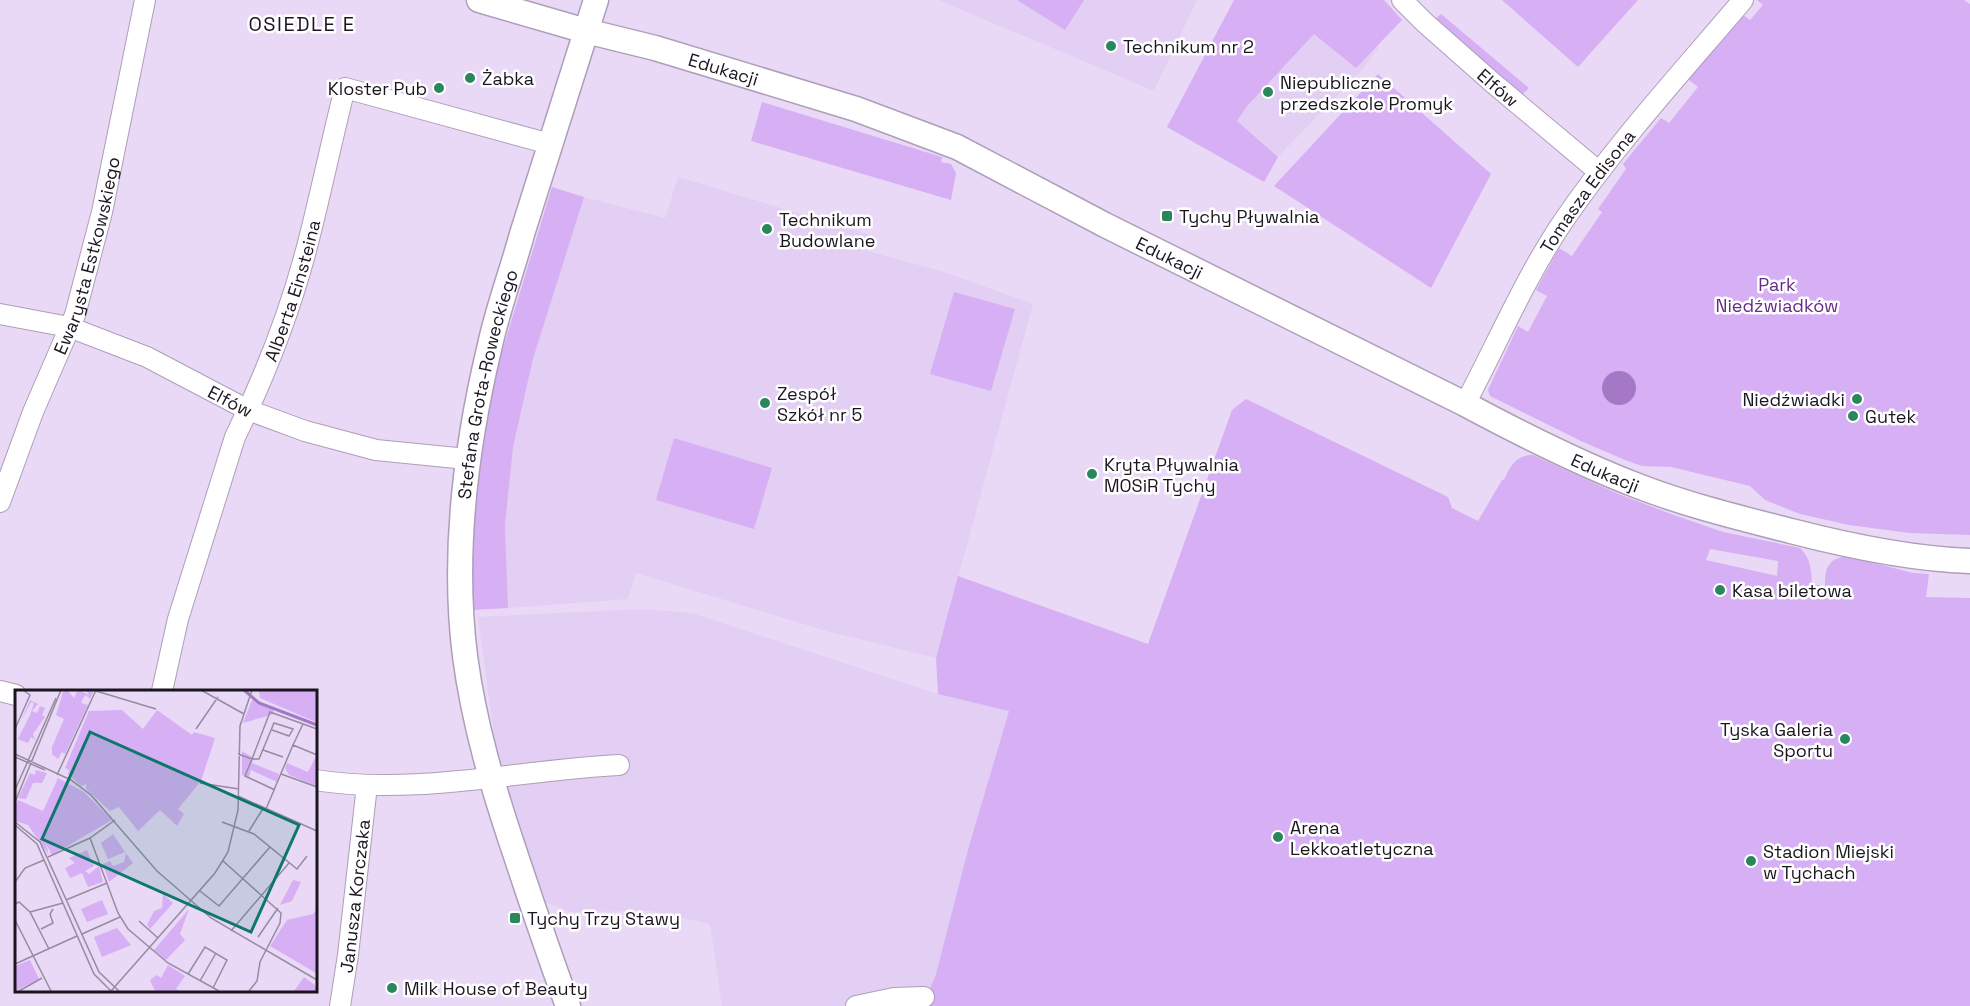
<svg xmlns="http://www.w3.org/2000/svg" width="1970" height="1006" viewBox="0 0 1970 1006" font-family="'Space Grotesk',sans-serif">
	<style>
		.built { fill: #e3cff3 }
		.green { fill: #d6aff4; fill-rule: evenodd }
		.water { fill: #a578c6 }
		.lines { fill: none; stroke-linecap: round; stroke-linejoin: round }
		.minor-casing { stroke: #ad9eb9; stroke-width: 22 }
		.tertiary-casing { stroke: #ad9eb9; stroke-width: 27 }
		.minor { stroke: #fff; stroke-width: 20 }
		.tertiary { stroke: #fff; stroke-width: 24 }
		.poi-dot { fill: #2a865c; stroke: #fff; stroke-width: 2 }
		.labels { text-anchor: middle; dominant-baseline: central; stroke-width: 5; stroke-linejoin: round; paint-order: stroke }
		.poi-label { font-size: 18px; fill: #1a151f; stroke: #fff; text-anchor: start }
		.street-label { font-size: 18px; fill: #1a151f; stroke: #fff }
		.park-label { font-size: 18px; fill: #642b87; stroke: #fff }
		.neighbourhood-label { font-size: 20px; letter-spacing: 1.5px; fill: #1a151f; stroke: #fff }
		.inset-river { fill: none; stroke: #a578c6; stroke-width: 3 }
		.inset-road { fill: none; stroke: #968ba0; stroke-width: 1.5 }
		.view { fill: #0f766e; fill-opacity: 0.15; stroke: #0f766e; stroke-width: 3 }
		.inset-edge { fill: none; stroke: #1a151f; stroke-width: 3 }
	</style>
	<rect width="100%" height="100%" fill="#e9d9f6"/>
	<g class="built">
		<polygon points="938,0 1197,0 1154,91"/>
		<polygon points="1369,0 1378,49 1361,71 1276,159 1183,113"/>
		<polygon points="678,177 871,235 868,251 944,272 1033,304 936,658 826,631 636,573 628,599 508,608 505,525 513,447 533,359 584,197 665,218"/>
		<polygon points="640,609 692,613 938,694 1009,710 969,846 936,974 923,1006 722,1006 710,924 650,911 571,912 539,900 501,786 478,617"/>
	</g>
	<g class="green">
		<polygon points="1017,0 1084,0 1065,30"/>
		<polygon points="1234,0 1384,0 1402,20 1356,68 1314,34 1247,106 1237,121 1278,157 1264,182 1167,127"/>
		<polygon points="1502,0 1638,0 1578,67"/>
		<polygon points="1757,0 1964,0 1970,4 1970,535 1910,533 1849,525 1800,514 1765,500 1750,486 1671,467 1642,466 1625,460 1583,442 1490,396 1488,390 1518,326 1528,332 1547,296 1536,290 1559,248 1572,256 1602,212 1598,209 1626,169 1623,164 1661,118 1669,123 1698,87 1688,79 1743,15 1750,20 1763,5"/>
		<polygon points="1441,14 1529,88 1522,95 1434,20"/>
		<polygon points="1378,74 1491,174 1431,288 1274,186"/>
		<polygon points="762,102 942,157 941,162 951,164 956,173 951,200 751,141"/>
		<polygon points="552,187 584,197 533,359 513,447 505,525 508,608 472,610 472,533 478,460 490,391"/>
		<polygon points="954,292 1015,309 991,391 930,374"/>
		<path d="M1246,399L1448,497L1452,508L1478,521L1502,480H1504C1510,466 1516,455 1533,455L1616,493L1671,514L1723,532L1800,548C1811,558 1811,570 1812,584L1825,586C1825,569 1827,559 1847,556L1913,573L1929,574L1926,597L1970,598V1006H923L936,974L969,846L1009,711L938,694L936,658L958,576L1148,644L1232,410ZM1710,549L1778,561L1777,576L1706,560Z"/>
		<polygon points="674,438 772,468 754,529 656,500"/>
	</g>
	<circle class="water" cx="1619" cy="388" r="17"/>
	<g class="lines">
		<g class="minor-casing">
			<g id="minor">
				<path id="s1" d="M1402,0L1424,22L1493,83L1598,171"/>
				<path id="s2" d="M0,314L69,327L147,357L248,410L305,431L376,450L467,459"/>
				<path id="s3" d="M1465,404C1497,344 1524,280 1562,223C1616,144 1681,73 1743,0"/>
				<path id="s4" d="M0,502L33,412L75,315L102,212L145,0"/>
				<polyline points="0,691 16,695"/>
				<path id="s5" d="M162,691L178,619L235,437C267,372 294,301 311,231C323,183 333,135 345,88L550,144"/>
				<path d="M315,780C416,796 518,770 619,765"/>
				<path id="s6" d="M340,1006L348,955L367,785"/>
				<polyline points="856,1006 894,998 924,997"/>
			</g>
		</g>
		<g class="tertiary-casing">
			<g id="tertiary">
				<path id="s7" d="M479,0L586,31L655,48L856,109L957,147L1105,225L1465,404C1521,434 1578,463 1638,486C1687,505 1740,518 1791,531C1849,546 1910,559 1970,561"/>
				<path id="s8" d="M568,1006C549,955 532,904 515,853C493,788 474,724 465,656C452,553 466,445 490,345C498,308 512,271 522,234C546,156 571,78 596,0"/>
			</g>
		</g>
		<use href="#minor" class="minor"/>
		<use href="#tertiary" class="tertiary"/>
	</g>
	<g class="poi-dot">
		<circle cx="1111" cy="46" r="6"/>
		<circle cx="470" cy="78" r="6"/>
		<circle cx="439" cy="88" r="6"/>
		<circle cx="1268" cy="92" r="6"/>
		<rect x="1161" y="210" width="12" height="12" rx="3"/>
		<circle cx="767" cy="229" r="6"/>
		<circle cx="1857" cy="399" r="6"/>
		<circle cx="765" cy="403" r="6"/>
		<circle cx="1853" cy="416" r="6"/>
		<circle cx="1092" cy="474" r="6"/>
		<circle cx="1720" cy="590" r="6"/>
		<circle cx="1845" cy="739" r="6"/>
		<circle cx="1278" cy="837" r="6"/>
		<circle cx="1751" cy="861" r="6"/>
		<rect x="509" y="912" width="12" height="12" rx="3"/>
		<circle cx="392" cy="988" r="6"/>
	</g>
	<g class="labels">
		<g class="poi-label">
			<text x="1123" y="46">Technikum nr 2</text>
			<text x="482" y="78">Żabka</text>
			<text x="1280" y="82">Niepubliczne<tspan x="1280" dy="21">przedszkole Promyk</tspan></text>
			<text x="427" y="88" text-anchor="end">Kloster Pub</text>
			<text x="1179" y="216">Tychy Pływalnia</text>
			<text x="779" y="219">Technikum<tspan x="779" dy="21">Budowlane</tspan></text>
			<text x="777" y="393">Zespół<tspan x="777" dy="21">Szkół nr 5</tspan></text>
			<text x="1845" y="399" text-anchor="end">Niedźwiadki</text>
			<text x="1865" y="416">Gutek</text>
			<text x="1104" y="464">Kryta Pływalnia<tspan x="1104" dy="21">MOSiR Tychy</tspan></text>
			<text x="1732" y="590">Kasa biletowa</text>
			<text x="1833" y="729" text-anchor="end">Tyska Galeria<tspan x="1833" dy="21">Sportu</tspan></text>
			<text x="1290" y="827">Arena<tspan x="1290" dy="21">Lekkoatletyczna</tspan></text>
			<text x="1763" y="851">Stadion Miejski<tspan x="1763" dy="21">w Tychach</tspan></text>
			<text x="527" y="918">Tychy Trzy Stawy</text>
			<text x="404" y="988">Milk House of Beauty</text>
		</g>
		<g class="street-label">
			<text stroke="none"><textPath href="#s7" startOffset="254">Edukacji</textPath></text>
			<text stroke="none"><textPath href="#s1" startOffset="130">Elfów</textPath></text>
			<text stroke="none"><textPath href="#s3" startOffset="246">Tomasza Edisona</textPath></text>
			<text stroke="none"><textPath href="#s4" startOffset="262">Ewarysta Estkowskiego</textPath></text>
			<text stroke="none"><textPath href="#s7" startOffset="740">Edukacji</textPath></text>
			<text stroke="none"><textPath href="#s5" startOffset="422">Alberta Einsteina</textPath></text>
			<text stroke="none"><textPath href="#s8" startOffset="640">Stefana Grota-Roweckiego</textPath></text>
			<text stroke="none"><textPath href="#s2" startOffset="248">Elfów</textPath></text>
			<text stroke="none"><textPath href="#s7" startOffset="1226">Edukacji</textPath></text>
			<text stroke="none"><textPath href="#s6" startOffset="111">Janusza Korczaka</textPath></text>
		</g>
		<g class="park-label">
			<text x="1777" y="284">Park<tspan x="1777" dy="21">Niedźwiadków</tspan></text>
		</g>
		<g class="neighbourhood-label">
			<text x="302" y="24">OSIEDLE E</text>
		</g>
	</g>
	<g transform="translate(15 690)">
		<rect width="302" height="302" fill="#e9d9f6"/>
		<path d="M52,0L59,8L63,0L74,5L71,0H79L75,9L71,5L68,8L66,13L73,15L50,64L47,62L43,69L37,64V57L49,29L41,25L48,2ZM244,0H301V32L245,8ZM15,10L23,14L17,21L22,23L25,16L30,18L27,25L30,27L18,44L20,50L16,47L13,53L0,48L3,49L15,25L19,13L16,12L6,31ZM237,10L258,19L259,24L228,33ZM107,20L128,39L142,20L177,45L179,42L200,48L186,91L163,119L169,124L162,136L145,120L123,141L104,117L95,121L71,99V94L66,96L53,84L54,80L50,78L74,21ZM227,61L239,68L237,73L264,84L262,92L236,80L234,87L227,85ZM301,66V96L274,85L270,78L272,73L293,82ZM21,80L32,83L27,93H18L11,109L3,108L15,83L20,85ZM43,88L69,102L97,130L37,165L31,154L34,165L13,135L0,131V115L3,110L28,121ZM98,144L110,162L93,169L86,153ZM72,160L79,176L70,181L74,184L84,176L88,192L73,197L67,183L55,188L50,178L60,173L54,168ZM111,163L118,173L94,192L88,174L95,171L98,176L109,172ZM278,190L286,192L277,211L265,215ZM148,204L158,213L135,239L132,235L139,221L147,218ZM87,210L93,224L72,232L66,219ZM174,219L165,244L170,250L151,270L139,260ZM301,220V283L255,256L272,230L298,224ZM102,238L116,255L87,267L79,247ZM15,270L24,289L0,301V276ZM153,275L170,286L161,299L165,301H140L135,290L142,285L146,288ZM289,287L301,296V301H279Z" fill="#d6aff4"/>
		<path class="inset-river" d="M229,0L244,13L302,35"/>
		<path class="inset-road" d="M186,0L229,24M81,1L141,19M0,39L15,5L8,0M181,39L203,7M257,40L274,46L278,39L259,33L244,69H237L230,86L260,100M278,55L288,34M248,60L268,67M0,64L56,90L76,105L142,181L196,228L302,290M223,64L237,69L255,22L302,39M0,67L30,80M266,84L302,97M42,85L81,0M185,93L224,99M0,100L41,8M223,106L302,141M0,112L46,0M251,119L278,55L302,65M0,132L25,152L84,282L104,301M207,132L239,144L282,179L292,166M0,135L22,154L79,284L96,301M234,141L249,117M75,148L103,223L113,239L153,273L204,301M33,167L75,148L100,130M208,171L266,223L265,233L245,272L242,291L234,301M0,192L10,178L29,170M185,201L204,216L255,157M51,210L92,193M0,214L4,212L15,222L34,259M15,222L48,213M0,230L36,301M124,231L143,248M26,239L38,233L35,224L38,219M216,241L274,173M67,244L105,227M243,247L263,218M0,274L62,246M173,284L190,257L212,270L198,298M185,291L201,263M4,301L27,288M96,301L200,183L213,162L223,120L225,36L237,0"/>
		<path class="view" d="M75,42L284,135L236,242L27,149Z"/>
		<rect width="302" height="302" class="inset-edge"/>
	</g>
</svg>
